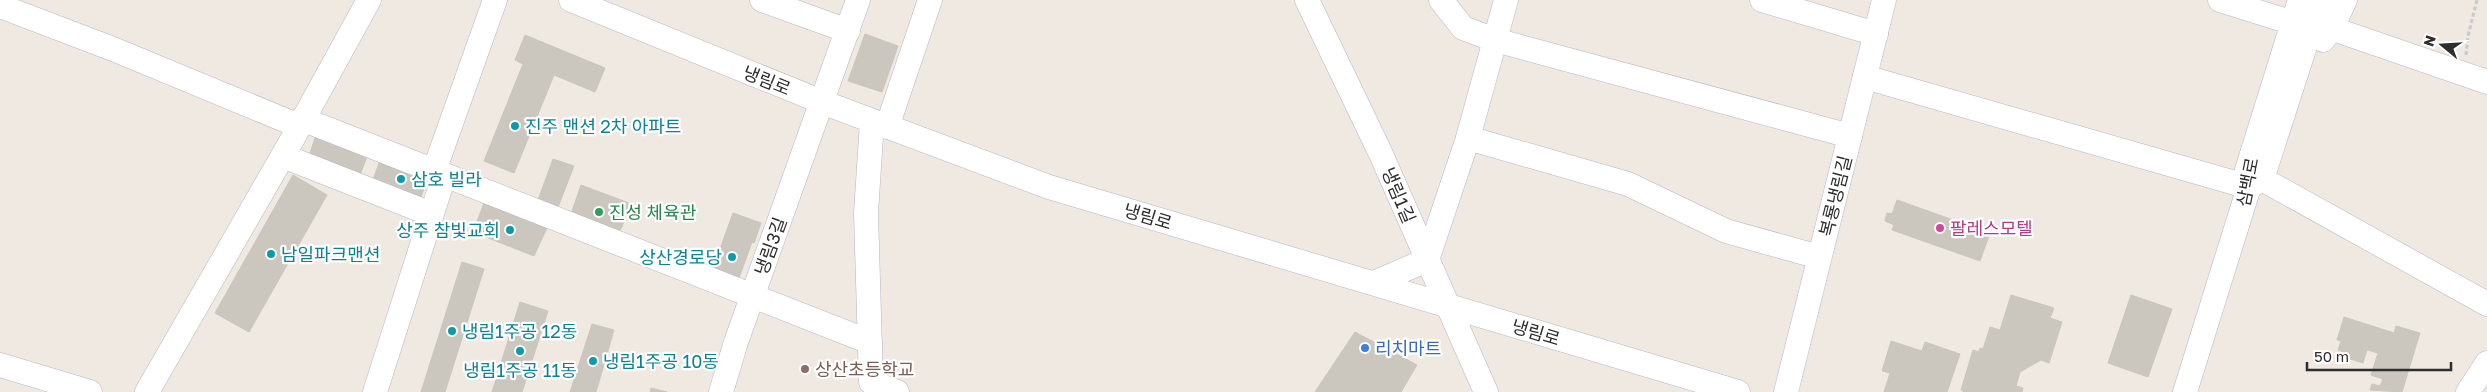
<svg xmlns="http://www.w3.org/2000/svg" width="2487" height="392" viewBox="0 0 2487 392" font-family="'Golos Text','Noto Sans KR',sans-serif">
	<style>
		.building { fill: #cbc7bf; stroke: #cbc5ba }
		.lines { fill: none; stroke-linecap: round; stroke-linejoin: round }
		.minor-casing { stroke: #b4b7c1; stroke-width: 25 }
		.path { stroke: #c9c9c9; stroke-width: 3; stroke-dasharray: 4 2.5; stroke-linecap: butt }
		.minor { stroke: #fff; stroke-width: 24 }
		.culture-dot { fill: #0f9aa8; stroke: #fff; stroke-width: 2 }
		.leisure-dot { fill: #2e9e5b; stroke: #fff; stroke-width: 2 }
		.hotel-dot { fill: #d1479c; stroke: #fff; stroke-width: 2 }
		.shop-dot { fill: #3f7fe0; stroke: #fff; stroke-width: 2 }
		.education-dot { fill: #8d6e63; stroke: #fff; stroke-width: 2 }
		.labels { text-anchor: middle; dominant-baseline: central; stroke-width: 4.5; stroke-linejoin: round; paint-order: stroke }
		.street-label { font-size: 18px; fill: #2e2e2e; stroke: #fff }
		.culture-label { font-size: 18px; fill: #0d838f; stroke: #fff; text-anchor: start }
		.leisure-label { font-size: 18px; fill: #27864d; stroke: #fff; text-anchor: start }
		.hotel-label { font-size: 18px; fill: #b23c85; stroke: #fff; text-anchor: start }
		.shop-label { font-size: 18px; fill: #366cbe; stroke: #fff; text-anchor: start }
		.education-label { font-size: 18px; fill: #785e54; stroke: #fff; text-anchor: start }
	</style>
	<rect width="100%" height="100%" fill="#efe9e1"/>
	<g class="building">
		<polygon points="865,34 898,46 882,92 848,81"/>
		<polygon points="525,35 605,68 595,92 554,75 514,173 484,161 523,64 515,60"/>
		<polygon points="317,132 369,151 360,175 309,156"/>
		<polygon points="553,159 574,166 558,207 538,200"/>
		<polygon points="380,160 428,177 421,197 373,180"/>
		<polygon points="293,175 327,195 249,332 215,313"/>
		<polygon points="581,185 629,203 622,227 615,237 569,220"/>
		<polygon points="1897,200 1990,233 1980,261 1892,230 1894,225 1885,221 1887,213 1892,214"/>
		<polygon points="484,203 547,228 534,256 473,232"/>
		<polygon points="733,213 761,223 754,243 752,242 738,281 712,271"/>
		<polygon points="462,262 484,269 445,392 421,392"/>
		<polygon points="2011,295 2054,308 2050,318 2062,322 2049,363 2041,360 2020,372 2016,386 2023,388 2022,392 1964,392 1961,390 1973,350 1979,352 1980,348 1983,349 1990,327 2000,330"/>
		<polygon points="2131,295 2172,309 2148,377 2108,363"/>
		<polygon points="520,302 548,311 522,392 492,392"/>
		<polygon points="2344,317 2394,333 2396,326 2420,333 2402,392 2370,390 2372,384 2380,386 2383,379 2371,375 2378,353 2367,350 2363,363 2347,358 2349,354 2338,350 2341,341 2337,340"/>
		<polygon points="592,324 614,330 596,392 570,392"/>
		<polygon points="1355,332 1417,365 1401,392 1315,392"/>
		<polygon points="1891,341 1922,351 1925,342 1960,354 1947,392 1884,392 1890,373 1882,371"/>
		<polygon points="651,388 667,392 650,392"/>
	</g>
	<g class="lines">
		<g class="minor-casing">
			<g id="minor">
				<polyline points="571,0 822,102 1049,187 1738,392"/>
				<polyline points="762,0 848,31"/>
				<polyline points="1307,0 1380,152 1486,392"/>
				<polyline points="1441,0 1463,28 1495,40 1850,136"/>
				<polyline points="1762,0 1876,34"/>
				<polyline points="2220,0 2293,23"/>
				<polyline points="0,6 113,49 299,126"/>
				<polyline points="2313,22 2487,82"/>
				<polyline points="2323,40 2332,28 2345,0"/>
				<polyline points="1865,77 2249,187 2262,179 2320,0"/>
				<polyline points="302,119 870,342"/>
				<polyline points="872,121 866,213 871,382 897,392"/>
				<polyline points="887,127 930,0"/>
				<polyline points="1468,138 1628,184 1726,231 1819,257"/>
				<polyline points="283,156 431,214"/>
				<polyline points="434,171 495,0"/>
				<polyline points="2262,179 2487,304"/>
				<polyline points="1374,283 1427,260 1468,138 1506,0"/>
				<polyline points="0,365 90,392"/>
				<polyline points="147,392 293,138 369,0"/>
				<polyline points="375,392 444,176"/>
				<polyline points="721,392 736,342 858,0"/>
				<polyline points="1786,392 1884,0"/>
				<polyline points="2185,392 2249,187 2246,173 2300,0"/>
				<polyline points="2468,392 2487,363"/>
			</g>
		</g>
		<polyline class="path" points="2466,55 2468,36 2477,0"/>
		<use href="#minor" class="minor"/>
	</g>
	<g class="culture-dot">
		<circle cx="515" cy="126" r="5"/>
		<circle cx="401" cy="179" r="5"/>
		<circle cx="510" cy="230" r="5"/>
		<circle cx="271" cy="254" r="5"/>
		<circle cx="732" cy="257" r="5"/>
		<circle cx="452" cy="331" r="5"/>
		<circle cx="520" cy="351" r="5"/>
		<circle cx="593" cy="361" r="5"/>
	</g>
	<circle class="leisure-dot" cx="599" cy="212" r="5"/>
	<circle class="hotel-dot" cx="1940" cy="228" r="5"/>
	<circle class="shop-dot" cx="1365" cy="348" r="5"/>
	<circle class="education-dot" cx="805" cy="369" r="5"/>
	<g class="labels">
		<g class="street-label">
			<text transform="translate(767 80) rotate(22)">냉림로</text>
			<text transform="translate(2247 182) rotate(-79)">삼백로</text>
			<text transform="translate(1399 195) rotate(67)">냉림1길</text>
			<text transform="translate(1835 196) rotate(-76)">복룡냉림길</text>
			<text transform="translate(1148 216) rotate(17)">냉림로</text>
			<text transform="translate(770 246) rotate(-70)">냉림3길</text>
			<text transform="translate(1536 332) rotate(17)">냉림로</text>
		</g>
		<g class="culture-label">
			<text x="525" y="126">진주 맨션 2차 아파트</text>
			<text x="411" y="179">삼호 빌라</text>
			<text x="500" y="230" text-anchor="end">상주 참빛교회</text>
			<text x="281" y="254">남일파크맨션</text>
			<text x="722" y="257" text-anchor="end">상산경로당</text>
			<text x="462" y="331">냉림1주공 12동</text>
			<text x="603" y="361">냉림1주공 10동</text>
			<text x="520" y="370" text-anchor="middle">냉림1주공 11동</text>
		</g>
		<g class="leisure-label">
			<text x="609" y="212">진성 체육관</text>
		</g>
		<g class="hotel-label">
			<text x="1950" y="228">팔레스모텔</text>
		</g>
		<g class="shop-label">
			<text x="1375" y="348">리치마트</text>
		</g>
		<g class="education-label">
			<text x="815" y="369">상산초등학교</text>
		</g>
	</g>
	<g transform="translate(2442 45) rotate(288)" stroke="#ffffff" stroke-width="4" paint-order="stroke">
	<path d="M0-4L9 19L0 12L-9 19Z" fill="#2e2e2e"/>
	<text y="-8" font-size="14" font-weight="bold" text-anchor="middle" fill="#2e2e2e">N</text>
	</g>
	<path d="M2307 362v8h144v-8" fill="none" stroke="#2e2e2e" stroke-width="2.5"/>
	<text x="2314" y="362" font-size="15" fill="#2e2e2e" stroke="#ffffff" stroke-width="4" paint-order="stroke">50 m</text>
</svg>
